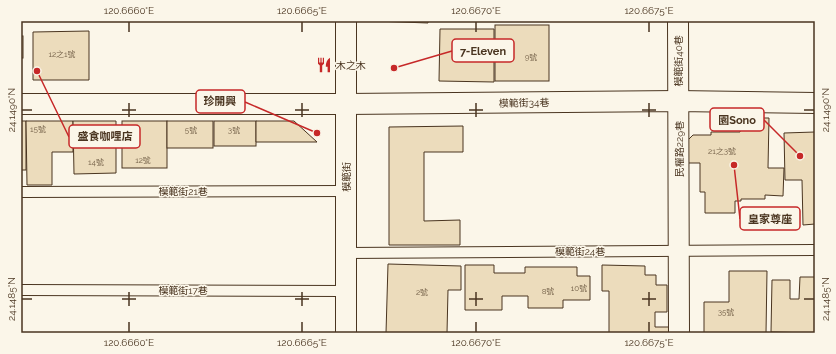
<svg xmlns="http://www.w3.org/2000/svg" width="836" height="354" viewBox="0 0 836 354" font-family="Raleway,'Noto Sans TC',sans-serif">
	<style>
		.building { fill: #ecdcbc; stroke: #4a3520 }
		.lines { fill: none; stroke-linecap: round; stroke-linejoin: round }
		.service-casing { stroke: #4a3520; stroke-width: 12 }
		.minor-casing { stroke: #4a3520; stroke-width: 22 }
		.service { stroke: #fbf6e9; stroke-width: 10 }
		.minor { stroke: #fbf6e9; stroke-width: 20 }
		.ticks { fill: none; stroke: #4a3520; stroke-width: 1.5 }
		.labels { text-anchor: middle; dominant-baseline: central; stroke-width: 3; stroke-linejoin: round; paint-order: stroke }
		.number-label { font-size: 8px; fill: #725f47 }
		.street-label { font-size: 10px; fill: #4a3520; stroke: #fbf6e9 }
		.poi-label { font-size: 10px; fill: #4a3520; stroke: #fbf6e9; text-anchor: start }
		.leader { fill: none; stroke: #c62828; stroke-width: 1.5 }
		.callout-dot { fill: #c62828; stroke: #fbf6e9; stroke-width: 1.5 }
		.callout { fill: #fbf6e9; stroke: #c62828; stroke-width: 1.5 }
		.callout-label { font-size: 11px; text-anchor: middle; font-weight: bold; fill: #4a3520 }
		.neatline { fill: none; stroke: #4a3520; stroke-width: 1.5 }
		.ticks-label { font-size: 10px; text-anchor: middle; fill: #4a3520 }
	</style>
	<rect width="100%" height="100%" fill="#fbf6e9"/>
	<g class="building">
		<polygon points="375,21 428,21 428,23"/>
		<rect x="495" y="25" width="54" height="56"/>
		<polygon points="440,29 494,29 494,82 439,81"/>
		<polygon points="89,31 89,80 33,80 33,32"/>
		<rect x="21" y="36" width="2" height="22"/>
		<polygon points="741,118 769,118 768,168 784,168 783,196 765,195 765,199 741,199 741,201 735,201 735,213 705,213 705,192 700,192 700,163 686,163 687,141 693,135 711,135 711,132 740,132"/>
		<rect x="21" y="121" width="5" height="49"/>
		<polygon points="26,121 73,121 73,152 52,152 52,185 27,185"/>
		<polygon points="73,121 116,121 116,173 74,174"/>
		<rect x="122" y="121" width="45" height="47"/>
		<rect x="167" y="121" width="46" height="27"/>
		<rect x="214" y="121" width="42" height="25"/>
		<polygon points="256,121 294,121 317,142 256,142"/>
		<polygon points="463,126 463,152 424,152 424,221 460,220 460,245 389,245 389,127"/>
		<polygon points="815,132 815,224 803,225 802,180 785,180 784,133"/>
		<polygon points="388,264 461,266 461,290 448,290 447,333 386,333"/>
		<polygon points="465,265 494,265 494,273 525,273 525,267 577,267 577,276 590,276 590,300 563,300 563,308 528,308 528,296 502,296 502,310 465,310"/>
		<polygon points="602,265 645,266 645,275 656,275 656,285 667,285 667,312 655,312 655,327 669,327 669,333 609,333 609,291 602,291"/>
		<polygon points="729,271 767,271 766,333 704,333 704,302 729,302"/>
		<polygon points="800,277 815,277 815,333 771,332 772,280 790,280 790,299 799,299"/>
	</g>
	<g class="lines">
		<g class="service-casing">
			<g id="service">
				<polyline points="21,192 346,191"/>
				<polyline points="346,253 815,250"/>
				<polyline points="21,290 346,291"/>
			</g>
		</g>
		<g class="minor-casing">
			<g id="minor">
				<polyline points="678,21 679,333"/>
				<polyline points="21,104 346,104 678,101 815,103"/>
				<polyline points="346,333 346,21"/>
			</g>
		</g>
		<use href="#service" class="service"/>
		<use href="#minor" class="minor"/>
	</g>
	<path class="ticks" d="M129,22V32M302,22V32M476,22V32M649,22V32M129,103V117M302,103V117M476,103V117M649,103V117M22,110H32M122,110H136M295,110H309M469,110H483M642,110H656M804,110H814M129,292V306M302,292V306M476,292V306M649,292V306M22,299H32M122,299H136M295,299H309M469,299H483M642,299H656M804,299H814M129,322V332M302,322V332M476,322V332M649,322V332"/>
	<defs>
		<g id="restaurant-bare" transform="scale(1.2)"><path d="M-5-6h1v4h1v-4h1v4h1v-4h1v5L-1.5 .5V6h-2V.5L-5-1ZM5-6V6H3V1.5H1.5Q1.5-4 5-6Z" fill="#c62828" stroke="#fbf6e9" stroke-width="2.5" paint-order="stroke"/></g>
	</defs>
	<g fill-rule="evenodd">
		<use href="#restaurant-bare" x="324" y="65"/>
	</g>
	<g class="labels">
		<g class="number-label">
			<text x="62" y="54">12之1號</text>
			<text x="531" y="57">9號</text>
			<text x="38" y="129">15號</text>
			<text x="191" y="130">5號</text>
			<text x="234" y="130">3號</text>
			<text x="722" y="151">21之3號</text>
			<text x="143" y="160">12號</text>
			<text x="96" y="162">14號</text>
			<text x="579" y="288">10號</text>
			<text x="548" y="291">8號</text>
			<text x="422" y="292">2號</text>
			<text x="726" y="312">35號</text>
		</g>
		<g class="street-label">
			<text transform="translate(678 61) rotate(-90)">模範街40巷</text>
			<text transform="translate(524 103) rotate(-1)">模範街34巷</text>
			<text transform="translate(679 149) rotate(-90)">民權路229巷</text>
			<text transform="translate(346 177) rotate(-90)">模範街</text>
			<text x="183" y="191">模範街21巷</text>
			<text x="580" y="251">模範街24巷</text>
			<text x="183" y="290">模範街17巷</text>
		</g>
		<g class="poi-label">
			<text x="336" y="65">木之木</text>
		</g>
	</g>
	<path class="leader" d="M394 68L452 51M317 133L245 102M800 156L764 120M37 71L69 137M734 165L740 219"/>
	<g class="callout-dot">
		<circle cx="394" cy="68" r="4"/>
		<circle cx="317" cy="133" r="4"/>
		<circle cx="800" cy="156" r="4"/>
		<circle cx="37" cy="71" r="4"/>
		<circle cx="734" cy="165" r="4"/>
	</g>
	<g class="callout">
		<rect x="452" y="39" width="62" height="23" rx="4"/>
		<rect x="196" y="90" width="49" height="23" rx="4"/>
		<rect x="710" y="108" width="54" height="23" rx="4"/>
		<rect x="69" y="125" width="71" height="23" rx="4"/>
		<rect x="740" y="207" width="60" height="23" rx="4"/>
	</g>
	<g class="callout-label">
		<text x="483" y="55">7-Eleven</text>
		<text x="220" y="105">珍開興</text>
		<text x="737" y="124">園Sono</text>
		<text x="105" y="140">盛食咖哩店</text>
		<text x="770" y="223">皇家尊座</text>
	</g>
	<rect width="836" height="354" fill="none" stroke="#fbf6e9" stroke-width="44"/>
	<rect x="22" y="22" width="792" height="310" class="neatline"/>
	<g class="ticks-label">
		<text x="129" y="14">120.6660°E</text>
		<text x="302" y="14">120.6665°E</text>
		<text x="476" y="14">120.6670°E</text>
		<text x="649" y="14">120.6675°E</text>
		<text transform="translate(11 110) rotate(-90)" y="4">24.1490°N</text>
		<text transform="translate(825 110) rotate(-90)" y="4">24.1490°N</text>
		<text transform="translate(11 299) rotate(-90)" y="4">24.1485°N</text>
		<text transform="translate(825 299) rotate(-90)" y="4">24.1485°N</text>
		<text x="129" y="346">120.6660°E</text>
		<text x="302" y="346">120.6665°E</text>
		<text x="476" y="346">120.6670°E</text>
		<text x="649" y="346">120.6675°E</text>
	</g>
</svg>
